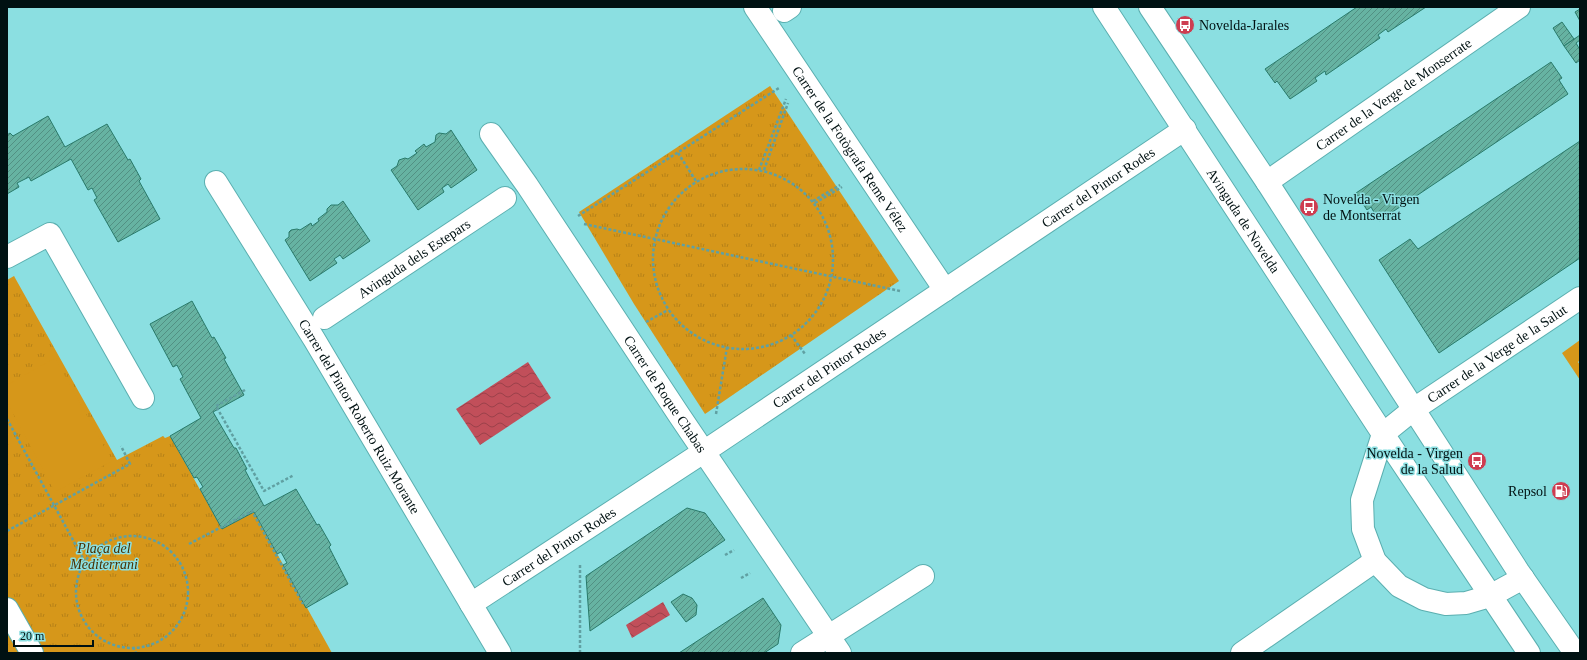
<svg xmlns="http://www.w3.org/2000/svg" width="1587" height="660" viewBox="0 0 1587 660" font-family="Georgia,serif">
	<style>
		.grass { fill: url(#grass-tufts) }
		.garden { fill: #d6971a }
		.water { fill: url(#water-waves) }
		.building { fill: url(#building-hatch); stroke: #297a6a }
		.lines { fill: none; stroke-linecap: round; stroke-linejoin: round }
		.street-casing { stroke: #5bafb0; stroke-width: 24 }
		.secondary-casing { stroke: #5bafb0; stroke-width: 24 }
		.path { stroke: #60a0a2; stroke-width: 2.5; stroke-dasharray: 3 2; stroke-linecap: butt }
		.street { stroke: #fff; stroke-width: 22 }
		.secondary { stroke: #fff; stroke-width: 22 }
		.labels { text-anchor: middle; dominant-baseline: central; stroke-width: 3; stroke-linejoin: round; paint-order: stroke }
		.poi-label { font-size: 14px; fill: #001112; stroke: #8bdfe1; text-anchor: start }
		.street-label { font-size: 14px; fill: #001112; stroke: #8bdfe1 }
		.park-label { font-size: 14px; font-style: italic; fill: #4a3000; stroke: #8bdfe1 }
	</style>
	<defs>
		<pattern id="grass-tufts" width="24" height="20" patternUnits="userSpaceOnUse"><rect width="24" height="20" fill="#d6971a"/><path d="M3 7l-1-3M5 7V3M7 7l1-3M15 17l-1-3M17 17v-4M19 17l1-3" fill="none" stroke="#b68117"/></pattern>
		<pattern id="water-waves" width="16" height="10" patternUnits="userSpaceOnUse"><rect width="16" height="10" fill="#c14f5a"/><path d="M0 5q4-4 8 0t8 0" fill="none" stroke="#9a4049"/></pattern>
		<pattern id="building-hatch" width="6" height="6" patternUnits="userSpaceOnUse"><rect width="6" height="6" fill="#66b3a2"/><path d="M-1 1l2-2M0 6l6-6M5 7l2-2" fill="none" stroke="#529083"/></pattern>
	</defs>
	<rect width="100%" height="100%" fill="#8bdfe1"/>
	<g class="grass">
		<polygon points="770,86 899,281 705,414 634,304 579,212"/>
		<polygon points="14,276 117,460 163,436 165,438 170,436 222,529 254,512 332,653 7,653 7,280"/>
	</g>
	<g class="garden">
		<polygon points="1580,340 1580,360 1578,362 1580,365 1580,380 1562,353"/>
		<polygon points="55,358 112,461 55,492 7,402 7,385"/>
	</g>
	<g class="water">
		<polygon points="528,362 551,398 480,445 456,409"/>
		<polygon points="663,602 670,615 632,638 626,625"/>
	</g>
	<g class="building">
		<polygon points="1357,7 1426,7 1388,32 1386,29 1378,35 1380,38 1326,75 1325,71 1315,78 1317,81 1290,99 1277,81 1275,83 1265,69"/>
		<polygon points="1580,9 1580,21 1575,12"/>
		<polygon points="1562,22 1574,39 1564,46 1553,28"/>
		<polygon points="1580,35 1580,40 1576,43 1580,50 1580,60 1576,63 1564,46"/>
		<polygon points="1551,62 1562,78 1559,80 1568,94 1379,221 1371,207 1367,210 1356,193"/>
		<polygon points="48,116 65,147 107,124 128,160 130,159 141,179 139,181 160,219 118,242 94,200 97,198 92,188 88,190 71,159 31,181 29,177 17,183 19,187 7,194 7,135 10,133 13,136"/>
		<polygon points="451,130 477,170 451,188 448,184 442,188 444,192 418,210 391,170 397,166 399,160 405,158 408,159 417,153 415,151 424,144 426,147 435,142 436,135 439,133 446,134"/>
		<polygon points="1580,141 1580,258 1439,353 1379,260 1410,239 1418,249"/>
		<polygon points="343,201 370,241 343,259 340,255 334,259 337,263 310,281 285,240 289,237 289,232 291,230 297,229 300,230 311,223 312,226 319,221 318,219 327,212 327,209 331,205 338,205"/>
		<polygon points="192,301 212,338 214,337 226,358 224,359 244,395 213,412 234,448 236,448 247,469 245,470 264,506 296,489 317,525 319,524 331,545 329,547 348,584 306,608 283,565 287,563 281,552 277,554 254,512 222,529 200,489 203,487 197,477 194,478 170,436 201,418 180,379 183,377 177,365 173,367 150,324"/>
		<polygon points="687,508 705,513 725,540 590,631 586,576"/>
		<polygon points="683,594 692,598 697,605 696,615 686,622 671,602"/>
		<polygon points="763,598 781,625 778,644 764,653 679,653"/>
	</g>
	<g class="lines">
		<g class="street-casing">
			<g id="street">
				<path id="s1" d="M755,7L945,290"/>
				<polyline points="784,11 790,7"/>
				<path id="s2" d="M491,134L527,185L679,415L840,653"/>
				<path id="s3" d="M216,182L314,339L500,653"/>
				<path id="s4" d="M1267,182L1519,7"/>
				<polyline points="7,257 50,234 143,398"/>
				<path id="s5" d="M324,318L505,198"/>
				<path id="s6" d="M471,604L705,451L1185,129"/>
				<polyline points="7,609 32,653"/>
				<polyline points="802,653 923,576"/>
			</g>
		</g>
		<g class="secondary-casing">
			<g id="secondary">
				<path id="s7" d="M1104,7L1383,434L1529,653"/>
				<polyline points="1150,7 1267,182 1518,571 1575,653"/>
				<path id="s8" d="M1523,578L1490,596L1466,603L1446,604L1424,599L1399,586L1375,561L1363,529L1362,500L1383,434L1414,409L1580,298"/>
				<polyline points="1242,653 1375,561"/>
			</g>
		</g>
		<g class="path">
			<polyline points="678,153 696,181"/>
			<circle cx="743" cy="259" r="90"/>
			<polyline points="759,170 786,99"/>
			<polyline points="764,170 788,103"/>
			<polyline points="813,201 840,185"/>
			<polyline points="815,203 842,187"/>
			<polyline points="578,216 779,88"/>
			<polyline points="584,224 900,291"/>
			<polyline points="646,322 668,310"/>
			<polyline points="791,335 805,354"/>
			<polyline points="245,390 216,406 264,491 294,475"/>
			<polyline points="716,414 727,347"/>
			<polyline points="7,419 85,562"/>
			<polyline points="7,531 130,464 121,446"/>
			<circle cx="132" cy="592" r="56"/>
			<polyline points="189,544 252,511 303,604"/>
			<polyline points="725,555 734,550"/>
			<polyline points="741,578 750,573"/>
			<polyline points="133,647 136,653"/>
			<polyline points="580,653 580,563"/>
		</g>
		<use href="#street" class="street"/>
		<use href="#secondary" class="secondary"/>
	</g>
	<defs>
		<g id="bus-disc" transform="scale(1)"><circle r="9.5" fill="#ce3d51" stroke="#8bdfe1"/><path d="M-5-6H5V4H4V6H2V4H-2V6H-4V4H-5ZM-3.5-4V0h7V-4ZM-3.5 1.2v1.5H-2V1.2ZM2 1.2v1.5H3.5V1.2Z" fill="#fff"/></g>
		<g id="fuel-disc" transform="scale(1)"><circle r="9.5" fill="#ce3d51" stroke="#8bdfe1"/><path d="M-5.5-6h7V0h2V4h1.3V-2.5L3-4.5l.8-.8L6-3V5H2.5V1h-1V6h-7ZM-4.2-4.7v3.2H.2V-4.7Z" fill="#fff"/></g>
	</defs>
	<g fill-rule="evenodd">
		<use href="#bus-disc" x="1185" y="25"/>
		<use href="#bus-disc" x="1309" y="207"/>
		<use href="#bus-disc" x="1477" y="461"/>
		<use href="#fuel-disc" x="1561" y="491"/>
	</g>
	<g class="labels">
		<g class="poi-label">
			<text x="1199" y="25">Novelda-Jarales</text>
			<text x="1323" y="199">Novelda - Virgen<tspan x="1323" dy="16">de Montserrat</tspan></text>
			<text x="1463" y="453" text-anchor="end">Novelda - Virgen<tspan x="1463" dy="16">de la Salud</tspan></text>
			<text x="1547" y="491" text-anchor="end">Repsol</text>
		</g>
		<g class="street-label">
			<text stroke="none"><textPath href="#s4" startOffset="154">Carrer de la Verge de Monserrate</textPath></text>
			<text stroke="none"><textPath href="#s1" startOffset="171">Carrer de la Fotògrafa Reme Vélez</textPath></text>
			<text stroke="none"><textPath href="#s6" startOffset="753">Carrer del Pintor Rodes</textPath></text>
			<text stroke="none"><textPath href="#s7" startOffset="255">Avinguda de Novelda</textPath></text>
			<text stroke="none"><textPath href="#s5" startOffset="108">Avinguda dels Estepars</textPath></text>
			<text stroke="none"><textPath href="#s8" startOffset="440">Carrer de la Verge de la Salut</textPath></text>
			<text stroke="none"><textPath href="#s6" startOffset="429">Carrer del Pintor Rodes</textPath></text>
			<text stroke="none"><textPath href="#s2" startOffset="313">Carrer de Roque Chabas</textPath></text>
			<text stroke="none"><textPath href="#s3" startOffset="275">Carrer del Pintor Roberto Ruiz Morante</textPath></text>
			<text stroke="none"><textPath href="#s6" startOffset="105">Carrer del Pintor Rodes</textPath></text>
		</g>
		<g class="park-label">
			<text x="104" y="548">Plaça del<tspan x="104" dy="16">Mediterrani</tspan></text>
		</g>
	</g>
	<rect width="1587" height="660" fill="none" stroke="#001112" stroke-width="16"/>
	<path d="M14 640v6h79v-6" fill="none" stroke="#001112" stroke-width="2"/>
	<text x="20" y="640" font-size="12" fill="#001112" stroke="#8bdfe1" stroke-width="3" paint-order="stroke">20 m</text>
</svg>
